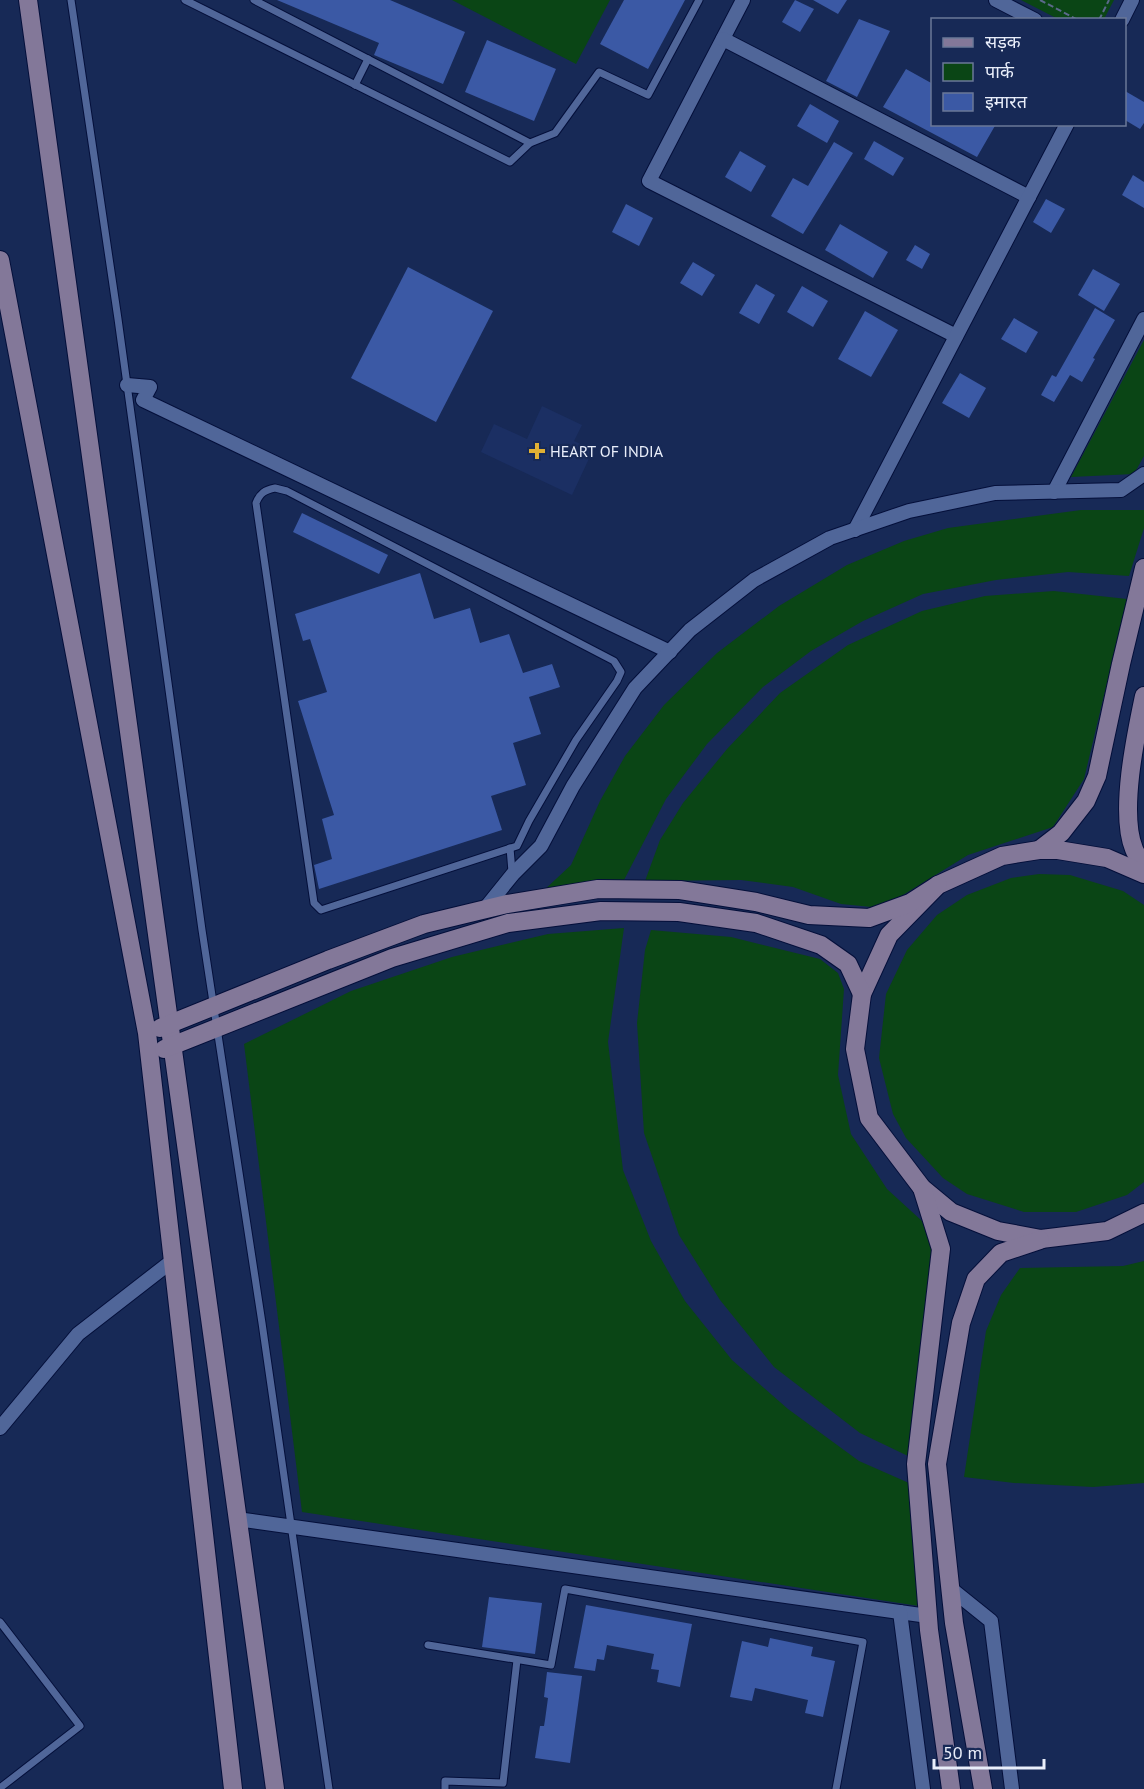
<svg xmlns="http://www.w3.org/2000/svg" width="1144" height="1789" viewBox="0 0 1144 1789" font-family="'PT Sans','Noto Sans Devanagari',sans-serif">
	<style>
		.built { fill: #1b2f63 }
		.green { fill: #0a4515 }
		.building { fill: #3b59a5 }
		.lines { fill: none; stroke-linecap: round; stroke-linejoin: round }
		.lane-casing { stroke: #040f3a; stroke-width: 9 }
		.street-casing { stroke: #040f3a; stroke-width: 16 }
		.secondary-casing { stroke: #040f3a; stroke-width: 20 }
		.path { stroke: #5b698b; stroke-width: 2; stroke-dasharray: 6 3; stroke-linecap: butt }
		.lane { stroke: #506699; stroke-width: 7 }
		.street { stroke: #506699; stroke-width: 14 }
		.secondary { stroke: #837899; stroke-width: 18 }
		.poi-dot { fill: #e0b034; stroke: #172956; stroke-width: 2 }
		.labels { text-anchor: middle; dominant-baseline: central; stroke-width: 4.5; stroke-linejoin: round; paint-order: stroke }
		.poi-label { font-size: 16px; fill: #e9eefa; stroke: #172956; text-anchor: start }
	</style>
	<rect width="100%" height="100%" fill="#172956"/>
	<polygon class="built" points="542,406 582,425 574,441 593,450 572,495 481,452 494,424 527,439"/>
	<g class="green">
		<polygon points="452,0 610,0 576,64"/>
		<polygon points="1021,0 1114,0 1104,19 1058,19"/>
		<polygon points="1144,340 1144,456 1134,474 1071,477"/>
		<polygon points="1081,510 1144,510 1144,528 1129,576 1068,572 996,580 923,594 863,621 811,651 763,687 707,744 666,799 624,880 542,892 571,865 600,801 625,756 664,705 717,653 779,606 847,565 904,541 948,528"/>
		<polygon points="1054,591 1127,599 1084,779 1053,827 968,855 882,908 841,904 793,887 741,880 645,881 660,840 683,803 727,749 780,693 848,645 922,611 985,596"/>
		<polygon points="1039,874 1070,875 1123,891 1144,905 1144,1182 1127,1195 1076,1212 1024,1212 967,1194 943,1178 906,1138 893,1114 879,1058 886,994 907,950 937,915 967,895 1011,878"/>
		<polygon points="624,928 608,1042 623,1170 651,1241 685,1301 732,1360 788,1409 859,1461 909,1483 919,1606 302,1512 244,1044 351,991 452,957 548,934"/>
		<polygon points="651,930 731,937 820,959 838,973 844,989 838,1075 851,1134 887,1189 922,1221 933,1248 908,1456 860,1433 774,1367 720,1300 679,1235 644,1133 637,1023 645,950"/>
		<polygon points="1144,1261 1144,1483 1093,1487 1014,1483 964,1477 986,1331 1001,1295 1020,1268 1123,1266"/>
	</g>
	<g class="building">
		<polygon points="277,0 390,0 465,32 443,84 374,55 379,43"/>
		<polygon points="624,0 685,0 648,69 600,44"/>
		<polygon points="795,0 814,9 800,32 782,22"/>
		<polygon points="813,0 847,0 838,14"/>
		<polygon points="859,19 890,31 857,97 826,81"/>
		<polygon points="487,40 556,69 534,121 465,92"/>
		<polygon points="906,69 933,84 933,124 996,124 977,157 883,107"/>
		<polygon points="1125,91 1144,102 1144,123 1140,129 1125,120"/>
		<polygon points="810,104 839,121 827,143 797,126"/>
		<polygon points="874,141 904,158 893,176 864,159"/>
		<polygon points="834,142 853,153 803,234 771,216 793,178 808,186"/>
		<polygon points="740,151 766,166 751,192 725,177"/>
		<polygon points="1133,175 1144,182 1144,208 1122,195"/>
		<polygon points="1046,199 1065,209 1051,233 1033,222"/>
		<polygon points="626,204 653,218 639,246 612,232"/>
		<polygon points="840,224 888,252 873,278 825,250"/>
		<polygon points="915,245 930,254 922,269 906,260"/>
		<polygon points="693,262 715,275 702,296 680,283"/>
		<polygon points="408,267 493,311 436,422 351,378"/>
		<polygon points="1093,269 1120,284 1104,311 1078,295"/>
		<polygon points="756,284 775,295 759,324 739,313"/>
		<polygon points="802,286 828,301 813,327 787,312"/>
		<polygon points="1095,308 1115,320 1093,358 1095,359 1082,382 1070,375 1054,402 1041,395 1052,375 1056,377"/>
		<polygon points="865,311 898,330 871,377 838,359"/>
		<polygon points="1014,318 1038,332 1026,353 1001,339"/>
		<polygon points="960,373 986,388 969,418 942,403"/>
		<polygon points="302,513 388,555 379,574 293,532"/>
		<polygon points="420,573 434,619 470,608 480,643 509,634 523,673 552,664 560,687 529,697 541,734 513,743 526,785 491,796 502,830 319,889 314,865 332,859 322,819 334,815 298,701 327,692 310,639 303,641 295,614"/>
		<polygon points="489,1597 542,1603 535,1654 482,1647"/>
		<polygon points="586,1605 692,1624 680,1687 657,1682 659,1670 651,1669 654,1654 607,1645 604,1660 597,1659 595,1671 574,1668"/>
		<polygon points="770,1638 813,1647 811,1656 835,1661 823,1717 805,1713 808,1700 755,1688 752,1701 730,1697 742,1641 768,1647"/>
		<polygon points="547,1672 582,1676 570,1763 535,1758 540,1726 544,1726 545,1720 548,1698 544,1697"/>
	</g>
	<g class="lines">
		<g class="lane-casing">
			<g id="lane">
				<polyline points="71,0 118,319 202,930 262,1323 329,1789"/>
				<polyline points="185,0 510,162 530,143 555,133 599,72 648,95 699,0"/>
				<polyline points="254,0 530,143"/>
				<polyline points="355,85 368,59"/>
				<path d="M275,488L287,491L614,661L621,672L617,681L576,740L529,821L517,846L321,910L314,903L256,503C260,493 265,490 275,488Z"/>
				<polyline points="510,848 512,872"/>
				<polyline points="0,1622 80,1726 0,1788"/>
				<polyline points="428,1645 551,1665 565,1589 863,1642 836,1789"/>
				<polyline points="445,1789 445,1781 503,1783 517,1660"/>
			</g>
		</g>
		<g class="street-casing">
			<g id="street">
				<polyline points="743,0 649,181 956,336"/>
				<polyline points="996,0 1035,20"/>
				<polyline points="1122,20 1132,0"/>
				<polyline points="723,39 1029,197"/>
				<polyline points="127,385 150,387 143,400 670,652"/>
				<polyline points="1054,492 1144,319"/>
				<polyline points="855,530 1067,124"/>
				<polyline points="484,910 513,874 541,846 573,786 635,688 690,630 754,580 830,538 909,511 995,493 1121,490 1144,474"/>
				<polyline points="0,1428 78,1334 172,1261"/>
				<polyline points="237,1519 928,1616"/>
				<polyline points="950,1588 991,1621 1012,1789"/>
				<polyline points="900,1612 923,1789"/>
			</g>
		</g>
		<g class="secondary-casing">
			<g id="secondary">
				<polyline points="28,0 275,1789"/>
				<polyline points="0,260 147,1033 233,1789"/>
				<path d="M1144,696C1136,734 1119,813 1134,849C1136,855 1141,860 1144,865"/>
				<polyline points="1039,850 1061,833 1086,801 1097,776 1121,664 1144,568"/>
				<polyline points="1144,874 1107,858 1058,850 1039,850 1002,856 938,885 889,935 862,994 855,1049 869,1118 922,1188 951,1212 998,1231 1041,1239 1107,1231 1144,1213"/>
				<polyline points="160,1028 328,960 424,924 507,904 598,889 680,890 756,902 809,915 869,918 910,903 938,885"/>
				<polyline points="164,1049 392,958 508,923 601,911 679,912 756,923 821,945 848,964 862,994"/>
				<polyline points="922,1188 941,1249 916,1464 929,1630 951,1789"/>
				<polyline points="983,1789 954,1623 937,1464 961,1323 976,1279 1001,1253 1040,1240"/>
			</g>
		</g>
		<g class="path">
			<polyline points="1040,0 1078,20"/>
			<polyline points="1099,20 1109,0"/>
		</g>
		<use href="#lane" class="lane"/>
		<use href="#street" class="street"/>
		<use href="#secondary" class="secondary"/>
	</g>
	<path class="poi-dot" d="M534 442h6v6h6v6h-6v6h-6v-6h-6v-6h6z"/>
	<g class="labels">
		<g class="poi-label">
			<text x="550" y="451">HEART OF INDIA</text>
		</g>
	</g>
	<rect x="931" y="18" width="195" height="108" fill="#172956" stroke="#6b7898" stroke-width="1.5"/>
	<rect x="943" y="38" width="30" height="9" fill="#837899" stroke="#6b7898" stroke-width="1.5"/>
	<text x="985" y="48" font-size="18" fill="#e9eefa">सड़क</text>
	<rect x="943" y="63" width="30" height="18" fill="#0a4515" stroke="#6b7898" stroke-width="1.5"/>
	<text x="985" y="78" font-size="18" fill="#e9eefa">पार्क</text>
	<rect x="943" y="93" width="30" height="18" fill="#3b59a5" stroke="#6b7898" stroke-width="1.5"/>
	<text x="985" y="108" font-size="18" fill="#e9eefa">इमारत</text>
	<path d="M934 1759v9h110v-9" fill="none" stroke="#e9eefa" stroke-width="3"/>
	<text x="943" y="1759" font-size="18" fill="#e9eefa" stroke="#172956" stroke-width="4.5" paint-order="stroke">50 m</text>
</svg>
